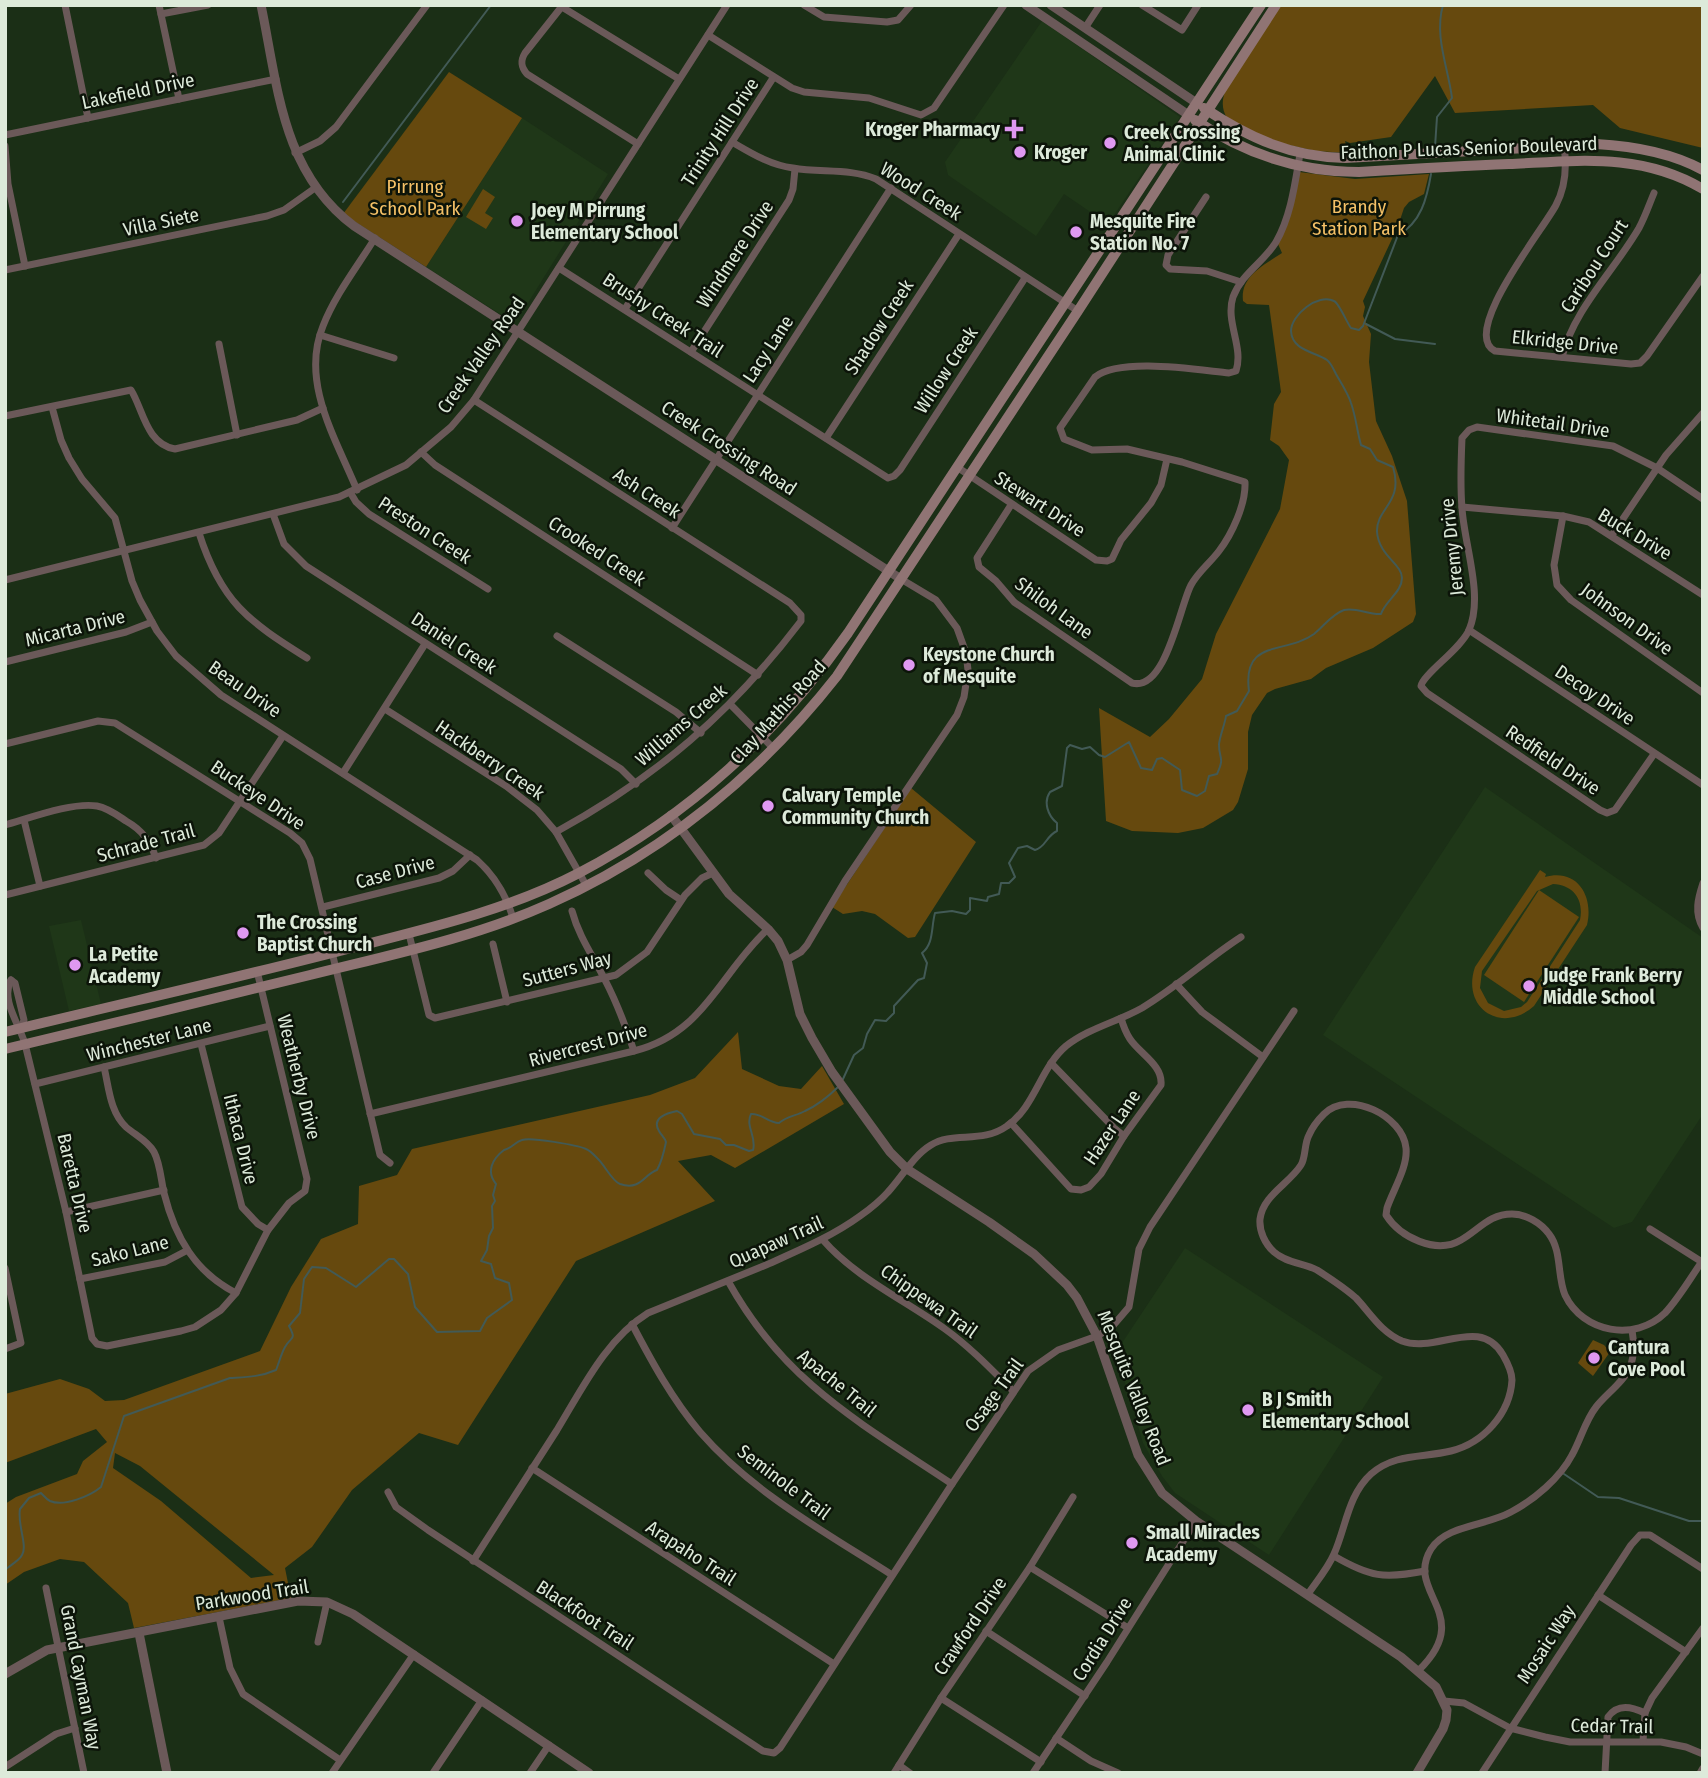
<svg xmlns="http://www.w3.org/2000/svg" width="1708" height="1778" viewBox="0 0 1708 1778" font-family="'Fira Sans Condensed',sans-serif">
	<style>
		.built { fill: #1f3718 }
		.green { fill: #66490e; fill-rule: evenodd }
		.lines { fill: none; stroke-linecap: round; stroke-linejoin: round }
		.stream { stroke: #425a56; stroke-width: 2 }
		.minor { stroke: #6b5959; stroke-width: 7 }
		.tertiary { stroke: #6b5959; stroke-width: 9 }
		.secondary { stroke: #907474; stroke-width: 10 }
		.poi-dot { fill: #df98f1; stroke: #0c1409; stroke-width: 2.5 }
		.labels { text-anchor: middle; dominant-baseline: central; stroke-width: 5; stroke-linejoin: round; paint-order: stroke }
		.street-label { font-size: 19px; fill: #ddeada; stroke: #0c1409 }
		.poi-label { font-size: 19px; font-weight: bold; fill: #ddeada; stroke: #0c1409; text-anchor: start }
		.park-label { font-size: 19px; fill: #f5c167; stroke: #0c1409 }
	</style>
	<rect width="100%" height="100%" fill="#1b2f16"/>
	<g class="built">
		<polygon points="1042,21 1180,117 1108,224 1064,194 1036,236 948,175 945,162"/>
		<polygon points="522,118 608,174 518,319 511,321 426,267"/>
		<polygon points="1485,787 1703,938 1703,1114 1632,1222 1614,1228 1323,1035"/>
		<polygon points="81,920 101,1004 69,1011 49,926"/>
		<polygon points="1185,1248 1383,1377 1269,1555 1175,1493 1162,1476 1143,1443 1116,1352"/>
	</g>
	<g class="green">
		<path d="M1281,5H1703V148L1620,128L1593,105L1455,113L1435,76L1391,137L1350,143L1345,141L1348,153L1316,151L1271,141L1227,118C1221,108 1222,99 1226,89Z"/>
		<polygon points="449,72 522,118 426,267 343,214"/>
		<path d="M1299,172L1355,179L1429,174L1424,194L1409,202L1404,208L1398,226L1363,301L1365,307L1363,316L1371,334L1369,362L1376,421L1392,456L1407,501L1416,614L1413,622L1373,648L1326,668L1311,679L1275,689L1267,693L1252,715L1248,732V769L1238,802L1233,810L1203,828L1178,833L1132,831L1106,821L1099,708L1150,737L1169,719L1202,679L1216,634L1280,509L1289,460L1279,446L1270,440L1274,404L1281,392L1269,305L1247,304L1243,301C1240,276 1264,265 1282,253L1278,244Z"/>
		<polygon points="483,189 495,197 485,213 493,218 486,229 466,217"/>
		<polygon points="911,788 976,842 915,937 908,938 875,914 862,911 843,914 832,907"/>
		<path d="M1540,870L1546,874L1545,877C1577,868 1594,896 1587,925L1534,1006C1501,1035 1461,1008 1475,967ZM1553,884C1574,885 1584,900 1580,920L1527,1002L1521,1007L1504,1011L1488,1003L1480,988L1482,971L1537,891Z"/>
		<polygon points="1539,890 1579,917 1524,1002 1484,975"/>
		<path d="M738,1032L742,1069L779,1086L801,1089L822,1066L844,1104L735,1168L711,1155L678,1161L715,1201L576,1261L458,1445L419,1433L352,1490L312,1547L285,1568L291,1598L134,1628L128,1603L84,1562L60,1559L24,1572L5,1585V1504L16,1497L77,1474L83,1461L107,1442L96,1429L5,1463V1394L60,1379L89,1389L105,1401L124,1400L260,1351L291,1287L321,1239L358,1224L359,1186L397,1175L412,1149L650,1095L695,1078ZM115,1453L140,1466L274,1575L251,1578L161,1501L113,1468Z"/>
		<polygon points="1593,1340 1604,1345 1610,1352 1593,1376 1578,1363"/>
	</g>
	<g class="lines">
		<g class="stream">
			<path d="M1435,147L1437,117L1452,98C1448,67 1434,36 1443,5"/>
			<polyline points="343,202 491,5"/>
			<polyline points="1366,324 1395,339 1435,344"/>
			<path d="M843,1079L854,1055L863,1048L867,1034L875,1020L886,1021L894,1013V1006L918,980L924,978L927,963L922,953C934,944 931,927 935,913L952,911L966,914L970,910V898L987,901L988,897L999,894L1001,883H1009L1015,877L1009,863L1018,848L1027,846L1035,850C1046,847 1046,836 1057,831V823C1048,816 1043,802 1050,792L1062,786L1067,748L1070,745L1082,749L1090,747L1099,755L1105,757L1129,742L1141,768L1152,770L1157,759L1162,758L1180,770L1182,790L1197,796L1205,791L1209,776L1217,774C1225,757 1219,759 1219,745C1219,738 1225,724 1226,716L1237,711L1249,691C1242,638 1285,655 1314,634C1323,627 1332,614 1344,610C1356,607 1369,615 1381,614C1385,601 1402,592 1402,578C1402,564 1379,556 1377,532C1376,508 1404,503 1393,467L1377,460L1370,449L1361,445C1357,431 1356,417 1351,403C1348,393 1341,383 1336,374C1334,370 1331,363 1327,360C1316,352 1292,351 1291,331C1291,315 1318,293 1334,301C1339,303 1347,323 1351,328L1359,330L1363,326L1398,235C1421,223 1427,198 1431,174"/>
			<polyline points="1564,1474 1598,1497 1619,1498 1689,1521 1703,1521"/>
			<path d="M5,1570C10,1565 19,1561 22,1555C28,1546 17,1524 20,1509L29,1498L41,1493C44,1496 46,1499 50,1501C64,1507 90,1496 101,1487L124,1416L230,1378C246,1377 260,1377 276,1370C279,1363 281,1354 285,1347C291,1336 297,1341 289,1326L300,1313L304,1279L312,1267L326,1268L356,1287L389,1259H394L408,1274L415,1307L437,1332L480,1331L487,1318L512,1300L509,1283L495,1278L491,1264L481,1261L487,1250L489,1236L493,1228L492,1206L495,1201L493,1195L496,1184C486,1172 492,1159 504,1150C512,1148 515,1142 522,1140C531,1137 577,1145 586,1149C591,1151 595,1156 599,1160C605,1166 612,1181 620,1184C641,1191 644,1174 657,1170C662,1161 664,1152 666,1142C665,1138 661,1135 659,1131C651,1118 667,1113 677,1111L682,1114L694,1134L720,1139L726,1145H734L749,1151L753,1150C757,1137 745,1126 751,1114C762,1113 768,1123 779,1123C787,1116 796,1116 805,1111C818,1105 828,1097 838,1087"/>
		</g>
		<g class="minor">
			<polyline points="65,5 88,118"/>
			<polyline points="159,5 179,99"/>
			<path d="M563,5L525,53C520,61 521,67 527,74L638,144"/>
			<polyline points="804,5 824,17 887,22 898,20 911,5"/>
			<polyline points="1142,5 1182,30 1198,5"/>
			<polyline points="562,7 679,79"/>
			<polyline points="161,14 208,5"/>
			<polyline points="1085,28 1100,5"/>
			<polyline points="708,35 792,88 804,92 869,98 921,115 934,108 1004,5"/>
			<polyline points="5,135 276,79"/>
			<path d="M732,142C751,153 770,165 793,168C821,173 850,168 876,179L1078,311"/>
			<polyline points="5,146 8,184 25,266"/>
			<path d="M1564,146C1567,167 1566,186 1556,205C1545,227 1459,333 1495,351L1631,364L1640,363L1647,356L1703,276"/>
			<polyline points="295,153 320,141 336,127 427,5"/>
			<polyline points="1206,197 1168,255 1166,265 1170,269 1207,271 1241,282"/>
			<polyline points="559,268 888,478 894,476 900,470 1025,278"/>
			<polyline points="5,270 267,216 284,210 315,188"/>
			<polyline points="625,309 773,78"/>
			<polyline points="320,335 394,358"/>
			<polyline points="219,344 237,435"/>
			<polyline points="691,352 789,200 793,189 795,169"/>
			<path d="M1562,357C1574,309 1614,271 1639,228C1645,217 1649,205 1654,193"/>
			<path d="M474,400L790,603L801,615V621C730,714 658,776 556,832"/>
			<path d="M52,407L61,440L69,458L82,479L115,518L132,581L140,600L157,631L176,656L221,695L477,860C495,876 506,895 513,918"/>
			<path d="M5,416L131,390C143,409 146,444 175,449L297,420L323,408"/>
			<polyline points="826,438 959,234"/>
			<polyline points="421,452 435,465 758,675"/>
			<polyline points="957,467 1096,560 1107,561 1112,559 1121,540 1151,503 1161,485 1167,459"/>
			<path d="M357,490C336,439 300,382 323,326C335,295 357,267 375,238"/>
			<polyline points="350,492 356,502 369,514 488,589"/>
			<path d="M1011,505L977,558L979,567L996,581L1014,602L1132,683C1166,692 1180,605 1191,585C1198,572 1210,563 1219,551C1232,534 1246,504 1245,482L1182,462L1127,449L1092,450L1064,439L1060,428L1095,377C1120,357 1198,370 1229,373L1236,371C1244,347 1225,322 1233,297C1242,273 1264,262 1276,242C1291,216 1295,183 1300,154"/>
			<polyline points="1462,507 1563,516 1589,522 1703,595"/>
			<polyline points="273,514 284,544 306,566 621,769 636,784"/>
			<polyline points="1563,516 1554,565 1557,585 1571,600 1703,693"/>
			<polyline points="672,528 891,188"/>
			<path d="M199,533C221,602 248,621 307,658"/>
			<polyline points="1612,535 1666,455 1703,413"/>
			<polyline points="5,580 339,497 406,465 451,427 474,400 727,5"/>
			<polyline points="1469,630 1703,785"/>
			<polyline points="557,636 676,712 701,733"/>
			<polyline points="5,662 126,632 152,622"/>
			<polyline points="730,704 773,748"/>
			<polyline points="385,709 506,786 537,810 556,832 586,885"/>
			<polyline points="5,744 98,721 115,723 290,833 302,843 310,859 380,1155 390,1163"/>
			<path d="M1654,754L1615,810L1607,813L1600,810L1427,693L1421,686C1423,674 1461,649 1469,630C1484,596 1464,544 1462,508C1460,485 1461,461 1462,438L1469,430L1477,427L1613,446L1657,468L1703,499"/>
			<polyline points="343,773 425,644"/>
			<polyline points="24,820 40,886"/>
			<path d="M5,825C30,818 72,802 97,806C108,808 117,815 126,821C142,830 150,841 156,858"/>
			<polyline points="648,873 666,890 681,900"/>
			<path d="M1703,883C1698,898 1694,913 1703,928"/>
			<polyline points="5,895 204,845 219,833 283,736"/>
			<polyline points="323,907 439,878 453,871 470,855"/>
			<path d="M572,911C579,937 593,956 605,980C617,1003 626,1027 634,1051"/>
			<polyline points="409,934 429,1015 435,1018 616,975 647,952 685,895 702,878 713,873"/>
			<polyline points="493,944 507,1002"/>
			<polyline points="787,960 801,952 807,945 845,881 957,715 964,697 968,670 966,653 957,628 936,600 901,579"/>
			<path d="M11,980C0,1000 20,1025 25,1044L66,1212L92,1338L97,1344L107,1346L181,1331L195,1327L221,1310L236,1293L268,1230L289,1203L305,1191L307,1179L257,971"/>
			<polyline points="11,980 15,983 24,1020 21,1028"/>
			<polyline points="1176,984 1202,1012 1263,1057"/>
			<polyline points="201,1044 242,1207 258,1224 268,1230"/>
			<polyline points="1051,1063 1114,1128 1124,1136"/>
			<path d="M104,1067C109,1088 110,1112 126,1127C135,1135 148,1141 154,1152C160,1163 161,1180 164,1193C175,1237 195,1272 236,1293"/>
			<polyline points="35,1084 270,1026"/>
			<path d="M370,1114L634,1051C705,1033 719,974 768,929"/>
			<path d="M1011,1123L1071,1189L1081,1190L1089,1187L1101,1174L1124,1136L1161,1085C1163,1065 1140,1054 1130,1039C1126,1033 1123,1025 1121,1018"/>
			<polyline points="66,1212 164,1190"/>
			<polyline points="1650,1229 1702,1262"/>
			<path d="M823,1240C856,1278 905,1300 945,1329C970,1347 991,1369 1013,1391"/>
			<polyline points="5,1268 21,1343 5,1349"/>
			<polyline points="80,1279 165,1262 186,1251"/>
			<path d="M728,1281C784,1382 859,1422 952,1484"/>
			<path d="M632,1324C652,1362 672,1399 700,1432C753,1493 825,1532 892,1575"/>
			<polyline points="532,1468 834,1664"/>
			<polyline points="388,1492 396,1507 428,1530 763,1751 774,1753 780,1748 952,1484 1028,1371 1058,1350 1097,1336 1111,1328 1129,1307 1139,1249 1150,1227 1294,1011"/>
			<path d="M1334,1556C1370,1577 1384,1579 1425,1571"/>
			<path d="M473,1561C501,1517 529,1474 557,1430C582,1389 606,1339 648,1313C687,1297 727,1281 766,1265C799,1250 831,1237 860,1216C870,1209 880,1201 888,1192C902,1177 913,1156 931,1145C953,1131 982,1144 1007,1126C1035,1107 1040,1068 1066,1046C1089,1028 1117,1022 1142,1008C1177,987 1207,959 1241,937"/>
			<polyline points="1030,1567 1128,1628"/>
			<polyline points="46,1588 84,1773"/>
			<path d="M1308,1594C1317,1581 1328,1568 1334,1554C1346,1527 1348,1495 1371,1474C1395,1453 1423,1458 1451,1451C1483,1443 1510,1414 1512,1380C1512,1371 1507,1362 1503,1355C1480,1315 1436,1354 1402,1341C1381,1332 1371,1314 1356,1298C1347,1290 1328,1277 1317,1270C1304,1263 1286,1263 1274,1252C1265,1244 1259,1231 1260,1219C1263,1195 1289,1184 1301,1165C1306,1157 1304,1144 1309,1135C1312,1128 1319,1119 1324,1114C1349,1089 1403,1116 1406,1148C1408,1167 1393,1190 1387,1208L1386,1215C1400,1237 1436,1255 1461,1240C1479,1230 1489,1214 1512,1214C1526,1214 1541,1223 1549,1234C1562,1251 1557,1276 1565,1295C1583,1333 1635,1342 1665,1313C1679,1298 1691,1277 1703,1260"/>
			<polyline points="1598,1595 1686,1652"/>
			<polyline points="219,1617 230,1668 243,1694 340,1760"/>
			<polyline points="986,1631 1085,1696"/>
			<polyline points="318,1642 327,1602"/>
			<path d="M1419,1670C1476,1614 1404,1593 1431,1549C1446,1525 1486,1526 1511,1512C1534,1500 1560,1478 1572,1455C1581,1439 1585,1421 1596,1407C1606,1394 1624,1382 1630,1367C1635,1355 1634,1342 1632,1330"/>
			<polyline points="941,1698 1041,1762"/>
			<polyline points="1444,1701 1464,1703 1510,1728 1545,1737 1570,1742 1661,1742 1686,1747 1703,1754"/>
			<polyline points="1056,1738 1091,1761 1118,1773"/>
			<polyline points="1643,1741 1645,1713 1652,1698 1703,1628"/>
			<polyline points="899,1765 910,1773"/>
			<polyline points="5,1767 56,1734 75,1728"/>
			<polyline points="332,1773 414,1654"/>
			<polyline points="433,1773 482,1700"/>
			<polyline points="530,1773 549,1745"/>
			<polyline points="894,1773 941,1698 1030,1567 1073,1497"/>
			<polyline points="1033,1773 1107,1662 1196,1521"/>
			<polyline points="1482,1773 1631,1545 1640,1535 1650,1535 1703,1569"/>
			<path d="M1605,1773L1608,1717C1618,1703 1632,1707 1645,1713"/>
			<polyline points="1700,1773 1703,1768"/>
		</g>
		<g class="tertiary">
			<path d="M261,5C278,87 282,172 354,226L901,579"/>
			<polyline points="1026,5 1190,116"/>
			<polyline points="1051,5 1198,104"/>
			<polyline points="671,815 729,894 768,929 778,941 787,960 800,1014 812,1038 832,1072 890,1152 907,1169 989,1222 1034,1254 1067,1285 1077,1298 1097,1336 1138,1455 1162,1493 1196,1521 1401,1657 1436,1687 1447,1710 1446,1720 1443,1729 1417,1773"/>
			<polyline points="139,1633 167,1773"/>
			<polyline points="5,1674 47,1650 298,1601 327,1602 353,1614 589,1773"/>
		</g>
		<g class="secondary">
			<path d="M1204,108C1249,138 1291,157 1345,158L1596,144C1633,146 1670,152 1703,170"/>
			<path d="M1195,120C1245,154 1298,172 1359,172C1409,169 1459,166 1509,164C1577,161 1641,152 1703,189"/>
			<path d="M5,1032C123,1003 242,977 359,946C434,927 510,909 579,873C691,814 776,735 848,633L1261,5"/>
			<path d="M5,1049C107,1025 208,1000 310,975C390,955 473,938 549,904C663,853 760,774 837,676L1078,311L1276,5"/>
		</g>
	</g>
	<g class="poi-dot">
		<path d="M1010.5 118.5h7v7h7v7h-7v7h-7v-7h-7v-7h7z"/>
		<circle cx="1110" cy="143" r="7"/>
		<circle cx="1020" cy="152" r="7"/>
		<circle cx="517" cy="221" r="7"/>
		<circle cx="1076" cy="232" r="7"/>
		<circle cx="909" cy="665" r="7"/>
		<circle cx="768" cy="806" r="7"/>
		<circle cx="243" cy="933" r="7"/>
		<circle cx="75" cy="965" r="7"/>
		<circle cx="1529" cy="986" r="7"/>
		<circle cx="1594" cy="1358" r="7"/>
		<circle cx="1248" cy="1410" r="7"/>
		<circle cx="1132" cy="1543" r="7"/>
	</g>
	<g class="labels">
		<g class="street-label">
			<text transform="translate(138 91) rotate(-12)">Lakefield Drive</text>
			<text transform="translate(720 132) rotate(-57)">Trinity Hill Drive</text>
			<text transform="translate(1469 148) rotate(-2)">Faithon P Lucas Senior Boulevard</text>
			<text transform="translate(921 191) rotate(32)">Wood Creek</text>
			<text transform="translate(161 222) rotate(-12)">Villa Siete</text>
			<text transform="translate(735 254) rotate(-57)">Windmere Drive</text>
			<text transform="translate(1594 266) rotate(-57)">Caribou Court</text>
			<text transform="translate(663 315) rotate(33)">Brushy Creek Trail</text>
			<text transform="translate(879 327) rotate(-57)">Shadow Creek</text>
			<text transform="translate(1565 342) rotate(6)">Elkridge Drive</text>
			<text transform="translate(768 349) rotate(-57)">Lacy Lane</text>
			<text transform="translate(481 355) rotate(-55)">Creek Valley Road</text>
			<text transform="translate(946 370) rotate(-57)">Willow Creek</text>
			<text transform="translate(1553 423) rotate(8)">Whitetail Drive</text>
			<text transform="translate(729 448) rotate(33)">Creek Crossing Road</text>
			<text transform="translate(647 493) rotate(33)">Ash Creek</text>
			<text transform="translate(1040 504) rotate(33)">Stewart Drive</text>
			<text transform="translate(425 530) rotate(33)">Preston Creek</text>
			<text transform="translate(1635 534) rotate(31)">Buck Drive</text>
			<text transform="translate(1452 547) rotate(-96)">Jeremy Drive</text>
			<text transform="translate(597 551) rotate(33)">Crooked Creek</text>
			<text transform="translate(1054 608) rotate(36)">Shiloh Lane</text>
			<text transform="translate(1627 619) rotate(36)">Johnson Drive</text>
			<text transform="translate(75 628) rotate(-14)">Micarta Drive</text>
			<text transform="translate(454 643) rotate(33)">Daniel Creek</text>
			<text transform="translate(245 689) rotate(35)">Beau Drive</text>
			<text transform="translate(1595 695) rotate(34)">Decoy Drive</text>
			<text transform="translate(778 712) rotate(-48)">Clay Mathis Road</text>
			<text transform="translate(681 725) rotate(-41)">Williams Creek</text>
			<text transform="translate(490 760) rotate(34)">Hackberry Creek</text>
			<text transform="translate(1553 760) rotate(34)">Redfield Drive</text>
			<text transform="translate(258 795) rotate(34)">Buckeye Drive</text>
			<text transform="translate(146 843) rotate(-15)">Schrade Trail</text>
			<text transform="translate(395 872) rotate(-15)">Case Drive</text>
			<text transform="translate(567 969) rotate(-15)">Sutters Way</text>
			<text transform="translate(149 1040) rotate(-14)">Winchester Lane</text>
			<text transform="translate(588 1045) rotate(-15)">Rivercrest Drive</text>
			<text transform="translate(299 1077) rotate(76)">Weatherby Drive</text>
			<text transform="translate(1112 1127) rotate(-56)">Hazer Lane</text>
			<text transform="translate(241 1139) rotate(76)">Ithaca Drive</text>
			<text transform="translate(75 1183) rotate(77)">Baretta Drive</text>
			<text transform="translate(776 1242) rotate(-24)">Quapaw Trail</text>
			<text transform="translate(130 1251) rotate(-14)">Sako Lane</text>
			<text transform="translate(929 1301) rotate(35)">Chippewa Trail</text>
			<text transform="translate(837 1383) rotate(39)">Apache Trail</text>
			<text transform="translate(1134 1388) rotate(68)">Mesquite Valley Road</text>
			<text transform="translate(994 1395) rotate(-54)">Osage Trail</text>
			<text transform="translate(784 1482) rotate(37)">Seminole Trail</text>
			<text transform="translate(691 1553) rotate(33)">Arapaho Trail</text>
			<text transform="translate(252 1595) rotate(-9)">Parkwood Trail</text>
			<text transform="translate(585 1615) rotate(33)">Blackfoot Trail</text>
			<text transform="translate(970 1626) rotate(-56)">Crawford Drive</text>
			<text transform="translate(1102 1639) rotate(-58)">Cordia Drive</text>
			<text transform="translate(1546 1644) rotate(-57)">Mosaic Way</text>
			<text transform="translate(81 1677) rotate(79)">Grand Cayman Way</text>
			<text transform="translate(1612 1726) rotate(1)">Cedar Trail</text>
		</g>
		<g class="poi-label">
			<text x="1000" y="129" text-anchor="end">Kroger Pharmacy</text>
			<text x="1124" y="132">Creek Crossing<tspan x="1124" dy="22">Animal Clinic</tspan></text>
			<text x="1034" y="152">Kroger</text>
			<text x="531" y="210">Joey M Pirrung<tspan x="531" dy="22">Elementary School</tspan></text>
			<text x="1090" y="221">Mesquite Fire<tspan x="1090" dy="22">Station No. 7</tspan></text>
			<text x="923" y="654">Keystone Church<tspan x="923" dy="22">of Mesquite</tspan></text>
			<text x="782" y="795">Calvary Temple<tspan x="782" dy="22">Community Church</tspan></text>
			<text x="257" y="922">The Crossing<tspan x="257" dy="22">Baptist Church</tspan></text>
			<text x="89" y="954">La Petite<tspan x="89" dy="22">Academy</tspan></text>
			<text x="1543" y="975">Judge Frank Berry<tspan x="1543" dy="22">Middle School</tspan></text>
			<text x="1608" y="1347">Cantura<tspan x="1608" dy="22">Cove Pool</tspan></text>
			<text x="1262" y="1399">B J Smith<tspan x="1262" dy="22">Elementary School</tspan></text>
			<text x="1146" y="1532">Small Miracles<tspan x="1146" dy="22">Academy</tspan></text>
		</g>
		<g class="park-label">
			<text x="415" y="186">Pirrung<tspan x="415" dy="22">School Park</tspan></text>
			<text x="1359" y="206">Brandy<tspan x="1359" dy="22">Station Park</tspan></text>
		</g>
	</g>
	<rect width="1708" height="1778" fill="none" stroke="#ddeada" stroke-width="14"/>
</svg>
